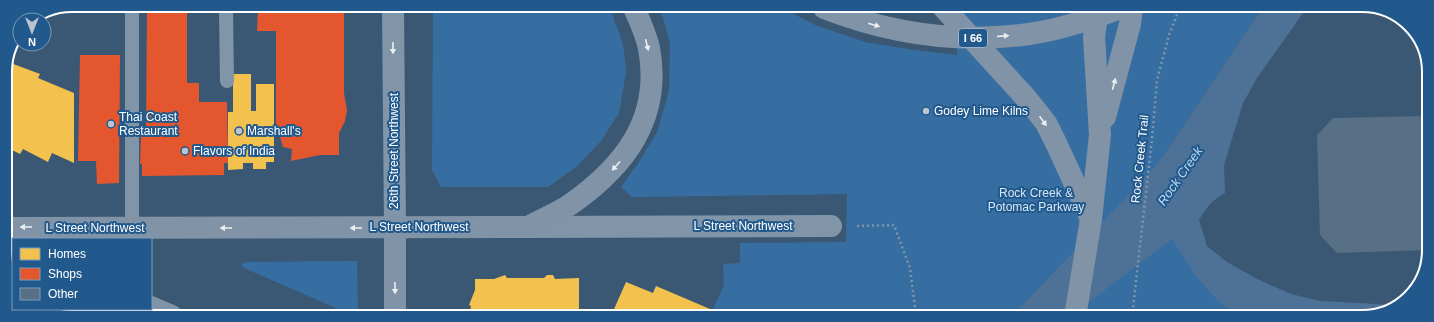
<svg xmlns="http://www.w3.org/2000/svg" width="1434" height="322" viewBox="0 0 1434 322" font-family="Helvetica,sans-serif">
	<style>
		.green { fill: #376ea2 }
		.water { fill: #4e7297 }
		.homes { fill: #f2c14e }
		.shops { fill: #e4572e }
		.building { fill: #587086 }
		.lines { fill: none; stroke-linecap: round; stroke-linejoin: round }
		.path { stroke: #8195a8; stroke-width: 2.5; stroke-dasharray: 2 3; stroke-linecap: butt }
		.service { stroke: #8195a8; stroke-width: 14 }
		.minor { stroke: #8195a8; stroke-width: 22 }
		.primary { stroke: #8194a7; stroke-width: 22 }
		.motorway { stroke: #8194a7; stroke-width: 22 }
		.motorway-bridge { stroke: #8194a7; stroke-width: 22 }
		.oneway { fill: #eceff2 }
		.poi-dot { fill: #bac5ce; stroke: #22598c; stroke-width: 1.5 }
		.labels { text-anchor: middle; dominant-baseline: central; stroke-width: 4; stroke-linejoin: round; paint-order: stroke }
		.shield { fill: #22598c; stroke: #bdcddc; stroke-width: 1 }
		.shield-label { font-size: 11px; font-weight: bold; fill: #fff }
		.poi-label { font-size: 12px; fill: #fff; stroke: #22598c; text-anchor: start }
		.street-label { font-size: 12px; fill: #fff; stroke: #22598c }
		.park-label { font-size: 12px; fill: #d5e8f8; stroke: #22598c }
		.water-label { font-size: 13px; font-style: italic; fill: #bcd9f2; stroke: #22598c }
		.rim { fill: none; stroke: #fff; stroke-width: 2 }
	</style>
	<rect width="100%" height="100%" fill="#3a5874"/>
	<g class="green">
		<polygon points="957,7 1263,7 1173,142 1149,174 1221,304 1242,317 710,316 724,285 723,264 740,263 740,243 846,242 847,194 632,197 621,187 639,162 657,132 669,91 670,43 660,8 782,8 815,25 865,42 914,50 957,55"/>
		<polygon points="610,8 623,44 626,72 619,113 601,141 575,168 548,187 441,187 432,170 433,9"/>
		<polygon points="357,261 358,314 354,316 244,268 241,264 248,262"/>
	</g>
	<path class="water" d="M1308,6L1257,78L1243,103L1224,165L1225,193C1212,200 1206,208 1199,220L1207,246L1227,262L1257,279L1291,294L1320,301L1394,305L1367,317H1242L1221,304L1195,275L1172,239L1069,317H1011L1149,174L1173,142L1263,7Z"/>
	<g class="homes">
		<polygon points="8,62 40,74 38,78 74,93 74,163 52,153 48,162 23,149 20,154 6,147 5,67"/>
		<polygon points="233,74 251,74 251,111 256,111 256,84 274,84 274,162 266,162 266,169 253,169 253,163 243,163 243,169 228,170 228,112 233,112"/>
		<polygon points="505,275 507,278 544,278 547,275 553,275 555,279 579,278 579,316 469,316 471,306 469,305 475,290 475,279 494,279"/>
		<polygon points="626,282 653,293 656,286 710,309 707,316 611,316"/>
	</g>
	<g class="shops">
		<polygon points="258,9 344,9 344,93 347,110 345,121 339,133 339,155 320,155 291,161 292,149 283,147 280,137 276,137 276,31 257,31"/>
		<polygon points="147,10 187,10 187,83 199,83 199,102 227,102 228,163 224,163 224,175 142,176 142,164 140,164 141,132 146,132"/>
		<polygon points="80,55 120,55 119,183 97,184 96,161 78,161"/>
	</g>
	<polygon class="building" points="1428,116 1428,250 1337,253 1320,235 1317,135 1333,118"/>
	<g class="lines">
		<g class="path">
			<polyline points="857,226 894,225 910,268 916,316"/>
			<polyline points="1132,317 1152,139 1157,80 1169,35 1180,7"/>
		</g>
		<g class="service">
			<polyline points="226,9 227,81"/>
			<polyline points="132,228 132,10"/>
		</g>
		<g class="minor">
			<polyline points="393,9 395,228"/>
			<polyline points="528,227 831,226"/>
		</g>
		<g class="primary">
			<polyline points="943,7 1027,99 1046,123 1056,143 1091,219"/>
			<polyline points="1105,117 1130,24 1132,7"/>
			<polyline points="6,228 528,227"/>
			<polyline points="395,228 395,316"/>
			<polyline points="6,246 13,249"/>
			<polyline points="151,307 172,316"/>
			<polyline points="1075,317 1091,219 1100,135 1094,37 1098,7"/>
		</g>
		<path class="motorway" d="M528,227C542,219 558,213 571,204C625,166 662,118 649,48C646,35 640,21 634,8"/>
		<path class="motorway-bridge" d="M824,8C891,34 958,44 1029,34C1061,30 1093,18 1123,7"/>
	</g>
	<defs><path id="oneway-solid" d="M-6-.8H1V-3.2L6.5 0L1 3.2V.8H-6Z"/></defs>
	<g class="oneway">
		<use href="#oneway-solid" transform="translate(874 25) rotate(16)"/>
		<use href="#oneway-solid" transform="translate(1003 36) rotate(-5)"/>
		<use href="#oneway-solid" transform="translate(647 45) rotate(76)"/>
		<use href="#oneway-solid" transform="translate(393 48) rotate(90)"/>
		<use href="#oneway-solid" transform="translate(1114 84) rotate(-75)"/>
		<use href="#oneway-solid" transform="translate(1043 121) rotate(55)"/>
		<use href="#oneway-solid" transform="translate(616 166) rotate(132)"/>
		<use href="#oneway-solid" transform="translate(26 227) rotate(180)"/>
		<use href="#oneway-solid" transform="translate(226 228) rotate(180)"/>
		<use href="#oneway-solid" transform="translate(356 228) rotate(180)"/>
		<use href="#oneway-solid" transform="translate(395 288) rotate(89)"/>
	</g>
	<g class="poi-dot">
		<circle cx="926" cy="111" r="4"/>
		<circle cx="111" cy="124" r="4"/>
		<circle cx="239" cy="131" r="4"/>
		<circle cx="185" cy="151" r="4"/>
	</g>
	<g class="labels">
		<rect class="shield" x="959" y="29" width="28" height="18" rx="3"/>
		<g class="shield-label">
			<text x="973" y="38">I 66</text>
		</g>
		<g class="poi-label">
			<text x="934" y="111">Godey Lime Kilns</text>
			<text x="119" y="117">Thai Coast<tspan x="119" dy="14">Restaurant</tspan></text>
			<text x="247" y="131">Marshall's</text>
			<text x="193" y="151">Flavors of India</text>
		</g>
		<g class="street-label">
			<text transform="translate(394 151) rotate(-90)">26th Street Northwest</text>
			<text transform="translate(1140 159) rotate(-84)">Rock Creek Trail</text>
			<text x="743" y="226">L Street Northwest</text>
			<text x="419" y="227">L Street Northwest</text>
			<text x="95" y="228">L Street Northwest</text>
		</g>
		<g class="park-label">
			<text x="1036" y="193">Rock Creek &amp;<tspan x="1036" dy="14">Potomac Parkway</tspan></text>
		</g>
		<g class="water-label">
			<text transform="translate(1180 176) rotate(-55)">Rock Creek</text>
		</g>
	</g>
	<path d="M0 0H1434V322H0ZM72 12H1362A60 60 0 0 1 1422 72V250A60 60 0 0 1 1362 310H72A60 60 0 0 1 12 250V72A60 60 0 0 1 72 12Z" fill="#22598c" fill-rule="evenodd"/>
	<path class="rim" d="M72 12H1362A60 60 0 0 1 1422 72V250A60 60 0 0 1 1362 310H72A60 60 0 0 1 12 250V72A60 60 0 0 1 72 12Z"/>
	<rect x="12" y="238" width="140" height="72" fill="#22598c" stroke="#7a9bba"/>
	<rect x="20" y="248" width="20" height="12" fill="#f2c14e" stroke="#7a9bba"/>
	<text x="48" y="258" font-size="12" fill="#ffffff">Homes</text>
	<rect x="20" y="268" width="20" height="12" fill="#e4572e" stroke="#7a9bba"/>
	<text x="48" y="278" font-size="12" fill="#ffffff">Shops</text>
	<rect x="20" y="288" width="20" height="12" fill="#587086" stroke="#7a9bba"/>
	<text x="48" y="298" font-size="12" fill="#ffffff">Other</text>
	<g transform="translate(32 32) rotate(180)"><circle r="19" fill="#22598c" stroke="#7a9bba"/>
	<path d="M0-3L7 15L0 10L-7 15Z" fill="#bac5ce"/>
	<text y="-6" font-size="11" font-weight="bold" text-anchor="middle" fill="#ffffff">N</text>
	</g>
</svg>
